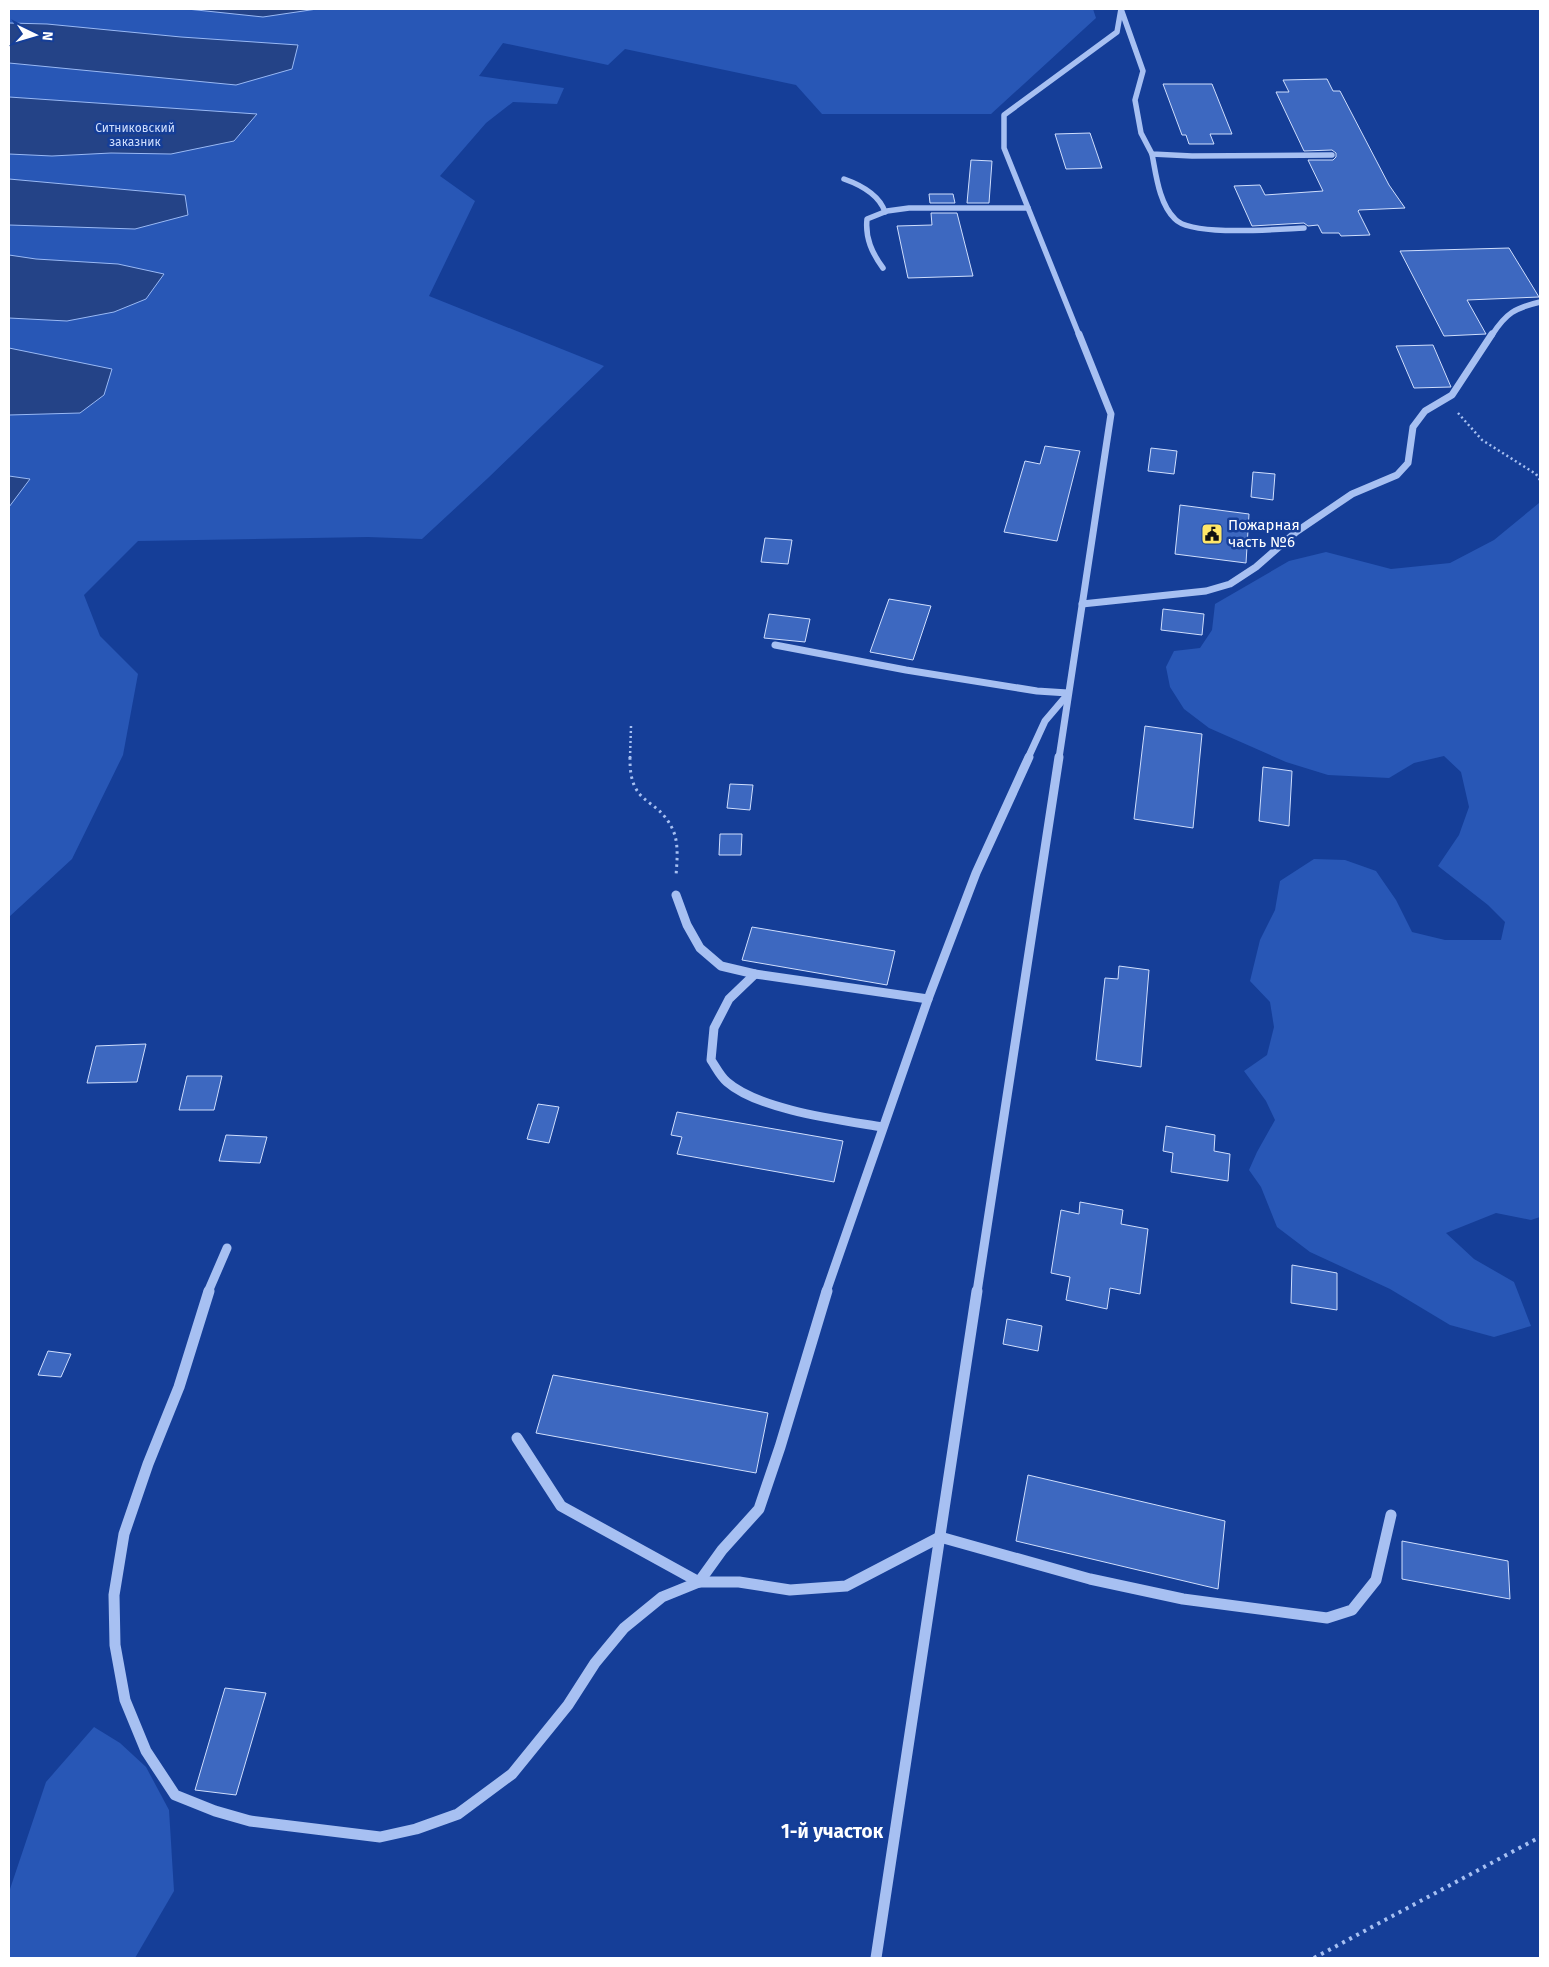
<svg xmlns="http://www.w3.org/2000/svg" width="1549" height="1967" viewBox="0 0 1549 1967" font-family="'Fira Sans',sans-serif">
	<style>
		.green { fill: #2857b6 }
		.water { fill: #244387; stroke: #99b9f5 }
		.building { fill: #3d68c0; stroke: #cfdefd }
		.lines { fill: none; stroke-linecap: round; stroke-linejoin: round }
		.path-far2 { stroke: #a7c0f2; stroke-width: 2.5; stroke-dasharray: 2 3; stroke-linecap: butt }
		.path-far1 { stroke: #a7c0f2; stroke-width: 3; stroke-dasharray: 2.5 4; stroke-linecap: butt }
		.path { stroke: #a7c0f2; stroke-width: 4; stroke-dasharray: 3 5; stroke-linecap: butt }
		.minor-far3 { stroke: #a7c0f2; stroke-width: 5.5 }
		.minor-far2 { stroke: #a7c0f2; stroke-width: 7 }
		.minor-far1 { stroke: #a7c0f2; stroke-width: 9 }
		.minor { stroke: #a7c0f2; stroke-width: 11 }
		.labels { text-anchor: middle; dominant-baseline: central; stroke-width: 5; stroke-linejoin: round; paint-order: stroke }
		.far-park-label { font-size: 12px; fill: #cfdefd; stroke: #153e98 }
		.poi-label { font-size: 15px; fill: #fff; stroke: #153e98; text-anchor: start }
		.near-neighbourhood-label { font-size: 19px; font-weight: bold; fill: #fff; stroke: #153e98 }
	</style>
	<rect width="100%" height="100%" fill="#153e98"/>
	<g class="green">
		<polygon points="9,9 1093,9 1096,18 991,114 822,114 796,85 625,49 608,65 503,43 479,76 564,88 557,104 513,102 486,123 440,176 475,201 429,296 604,366 488,478 422,539 368,537 138,541 84,595 100,636 138,674 123,755 72,859 9,917"/>
		<polygon points="1539,503 1540,1217 1531,1220 1496,1213 1446,1233 1474,1259 1514,1282 1531,1326 1494,1337 1450,1325 1390,1289 1310,1252 1277,1227 1261,1187 1249,1170 1257,1152 1275,1120 1266,1101 1244,1071 1267,1055 1274,1027 1270,1002 1250,981 1260,940 1275,910 1280,881 1314,859 1345,860 1376,871 1396,900 1412,932 1445,940 1501,940 1505,922 1488,905 1438,866 1459,835 1469,807 1461,772 1444,756 1414,763 1389,778 1328,775 1286,762 1209,728 1184,709 1170,687 1166,667 1174,651 1200,648 1212,630 1215,604 1289,561 1326,552 1391,569 1450,563 1494,540"/>
		<polygon points="94,1727 120,1743 146,1767 169,1810 174,1891 135,1958 9,1958 9,1892 46,1782"/>
	</g>
	<g class="water">
		<polygon points="187,9 317,9 263,17"/>
		<polygon points="9,23 47,24 181,37 298,45 292,69 236,85 9,63"/>
		<polygon points="9,97 257,114 234,141 171,154 111,153 52,156 9,154"/>
		<polygon points="9,179 185,195 188,215 135,229 9,225"/>
		<polygon points="9,255 36,259 118,264 164,274 146,299 114,312 67,321 9,318"/>
		<polygon points="9,348 112,369 104,395 80,413 9,415"/>
		<polygon points="9,476 30,479 9,507"/>
	</g>
	<g class="building">
		<polygon points="1327,79 1333,91 1340,91 1389,185 1405,208 1359,210 1358,211 1370,235 1341,236 1339,233 1322,233 1318,225 1308,226 1304,223 1252,226 1234,186 1260,185 1265,195 1323,191 1308,160 1333,160 1336,157 1336,153 1332,150 1304,151 1276,92 1289,92 1283,80"/>
		<polygon points="1163,84 1212,84 1232,134 1210,134 1214,144 1189,144 1186,135 1182,135"/>
		<polygon points="1090,133 1102,168 1066,169 1055,134"/>
		<polygon points="971,160 992,161 989,203 967,203"/>
		<polygon points="929,194 953,194 955,203 930,203"/>
		<polygon points="931,213 957,213 973,276 908,278 897,226 932,225"/>
		<polygon points="1509,248 1539,297 1467,300 1486,334 1444,336 1400,251"/>
		<polygon points="1433,345 1451,387 1414,388 1396,346"/>
		<polygon points="1045,446 1080,451 1057,541 1004,532 1025,461 1040,464"/>
		<polygon points="1151,448 1177,451 1174,474 1148,471"/>
		<polygon points="1253,472 1275,474 1273,500 1251,497"/>
		<polygon points="1180,505 1249,514 1246,563 1175,554"/>
		<polygon points="765,538 792,540 788,564 761,562"/>
		<polygon points="889,599 931,606 913,660 870,652"/>
		<polygon points="1163,609 1204,614 1202,635 1161,630"/>
		<polygon points="769,614 810,619 805,642 764,638"/>
		<polygon points="1145,726 1202,734 1193,828 1134,819"/>
		<polygon points="1263,767 1292,771 1289,826 1259,821"/>
		<polygon points="730,784 753,785 750,810 727,808"/>
		<polygon points="720,834 742,834 741,855 719,855"/>
		<polygon points="752,927 895,951 887,985 742,960"/>
		<polygon points="1119,966 1149,970 1141,1067 1096,1060 1105,978 1118,979"/>
		<polygon points="146,1044 137,1082 87,1083 96,1046"/>
		<polygon points="187,1076 222,1076 214,1110 179,1110"/>
		<polygon points="538,1104 559,1107 549,1143 527,1139"/>
		<polygon points="677,1112 843,1141 834,1182 677,1154 682,1137 671,1135"/>
		<polygon points="1166,1126 1215,1135 1214,1151 1230,1154 1228,1181 1171,1172 1173,1153 1163,1151"/>
		<polygon points="226,1135 267,1137 260,1163 219,1161"/>
		<polygon points="1080,1202 1123,1210 1121,1224 1148,1229 1140,1294 1110,1288 1107,1309 1066,1300 1070,1277 1051,1273 1061,1210 1079,1214"/>
		<polygon points="1292,1265 1337,1273 1337,1310 1291,1303"/>
		<polygon points="1007,1319 1042,1326 1038,1351 1003,1344"/>
		<polygon points="48,1351 71,1354 61,1377 38,1375"/>
		<polygon points="553,1375 768,1413 756,1473 536,1433"/>
		<polygon points="1028,1475 1225,1521 1218,1589 1016,1541"/>
		<polygon points="1402,1541 1508,1561 1510,1599 1402,1579"/>
		<polygon points="225,1688 266,1693 236,1795 195,1790"/>
	</g>
	<g class="lines">
		<g class="path-far2">
			<polyline points="1458,413 1482,440 1536,474 1540,480"/>
			<polyline points="630,758 631,726"/>
		</g>
		<path class="path-far1" d="M630,757C629,808 657,795 673,830C679,844 677,861 676,876"/>
		<polyline class="path" points="1314,1958 1540,1837"/>
		<g class="minor-far3">
			<polyline points="1121,9 1143,71 1135,100 1141,133 1152,154 1192,156 1332,155"/>
			<path d="M1152,154C1156,174 1159,204 1175,219C1191,237 1279,229 1304,228"/>
			<path d="M844,179C861,185 879,194 885,212"/>
			<path d="M883,268C872,253 865,238 867,219L887,211L909,208H1028"/>
			<polyline points="1079,335 1004,148 1004,115 1117,32 1121,9"/>
			<path d="M1492,335C1506,313 1515,308 1540,302"/>
		</g>
		<g class="minor-far2">
			<polyline points="1082,604 1206,591 1230,584 1256,567 1296,532 1352,494 1397,475 1408,463 1413,427 1425,411 1452,395 1492,334"/>
			<polyline points="775,645 906,670 1037,691 1068,693"/>
			<polyline points="1028,758 1045,721 1068,694"/>
			<polyline points="1059,758 1111,414 1079,334"/>
		</g>
		<g class="minor-far1">
			<polyline points="676,895 687,925 700,948 721,966 755,974 928,999"/>
			<path d="M755,974L729,999L714,1028L711,1060C716,1067 720,1076 727,1082C759,1110 840,1120 882,1127"/>
			<polyline points="208,1292 227,1248"/>
			<polyline points="826,1292 928,999 976,873 1029,757"/>
			<polyline points="977,1292 1059,757"/>
		</g>
		<g class="minor">
			<polyline points="209,1291 179,1387 148,1464 124,1534 114,1595 115,1645 125,1700 146,1751 175,1795 215,1811 250,1821 380,1837 416,1829 458,1814 512,1774 568,1705 595,1663 624,1628 662,1597 699,1582 739,1582 790,1590 846,1586 940,1537 1090,1579 1183,1599 1327,1618 1352,1610 1376,1580 1391,1515"/>
			<polyline points="517,1438 561,1506 699,1582 722,1550 759,1509 780,1447 827,1291"/>
			<polyline points="876,1958 977,1291"/>
		</g>
	</g>
	<defs>
		<g id="civic-square" transform="scale(1.125)"><rect x="-9" y="-9" width="18" height="18" rx="4" fill="#ffe668" stroke="#153e98"/><path d="M-.6-6.5H3V-4.5H.6V-3L4-1V1h2V6H-6V1h2V-1L-.6-3ZM-1.2 2.5V6h2.4V2.5Z" fill="#111"/></g>
	</defs>
	<g fill-rule="evenodd">
		<use href="#civic-square" x="1212" y="534"/>
	</g>
	<g class="labels">
		<g class="far-park-label">
			<text x="135" y="128">Ситниковский<tspan x="135" dy="14">заказник</tspan></text>
		</g>
		<g class="poi-label">
			<text x="1228" y="525">Пожарная<tspan x="1228" dy="17">часть №6</tspan></text>
		</g>
		<g class="near-neighbourhood-label">
			<text x="832" y="1831">1-й участок</text>
		</g>
	</g>
	<rect width="1549" height="1967" fill="none" stroke="#ffffff" stroke-width="20"/>
	<g transform="translate(35 35) rotate(95)" stroke="#153e98" stroke-width="4" paint-order="stroke">
	<path d="M0-4L9 19L0 12L-9 19Z" fill="#ffffff"/>
	<text y="-8" font-size="14" font-weight="bold" text-anchor="middle" fill="#ffffff">N</text>
	</g>
</svg>
